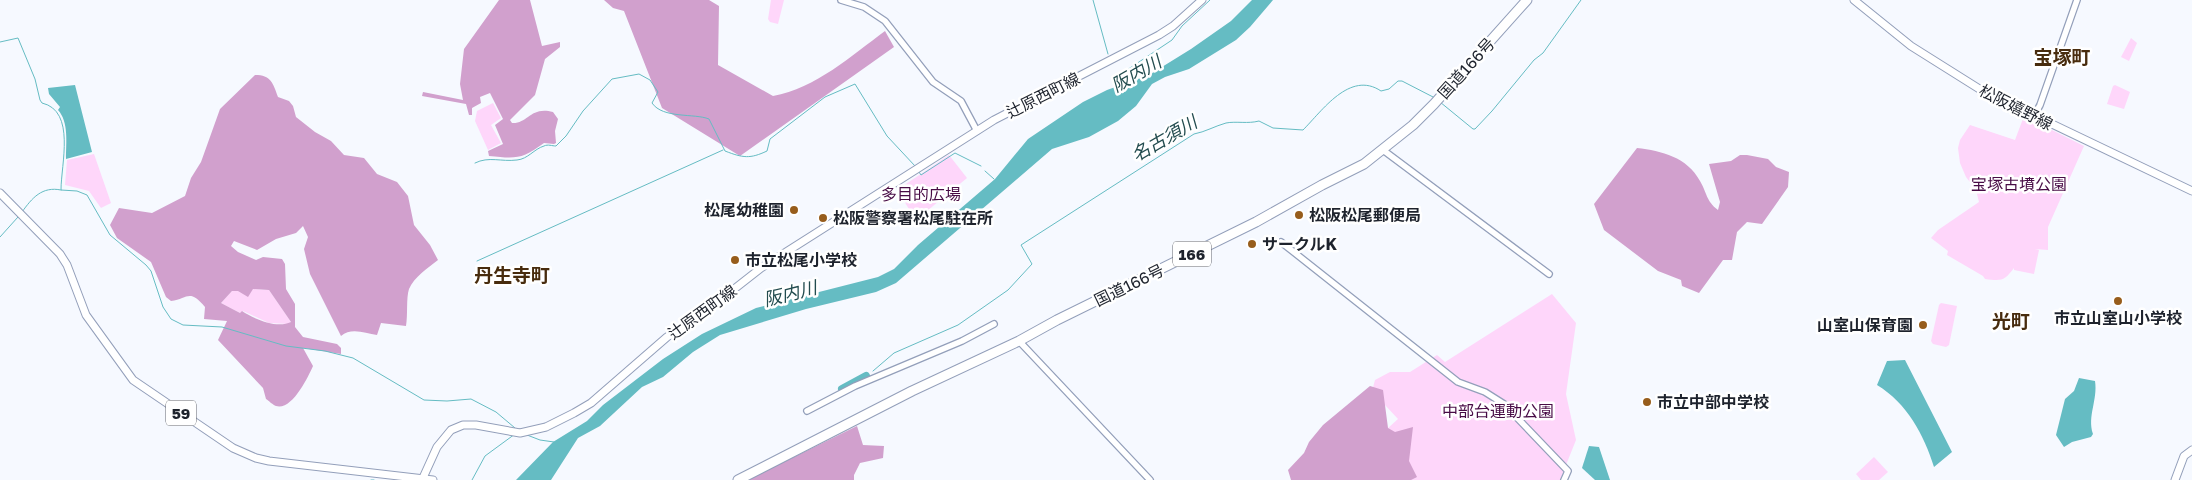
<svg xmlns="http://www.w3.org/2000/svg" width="2192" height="480" viewBox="0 0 2192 480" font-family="'Golos Text','Noto Sans JP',sans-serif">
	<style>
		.green { fill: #fed6fa }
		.forest { fill: #d1a0cd; fill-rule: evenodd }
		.water { fill: #65bcc3 }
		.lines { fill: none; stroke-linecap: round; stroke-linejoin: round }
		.stream { stroke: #65bcc3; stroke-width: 1 }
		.river { stroke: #65bcc3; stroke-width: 8 }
		.minor-casing { stroke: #939fba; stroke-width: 8 }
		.major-casing { stroke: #939fba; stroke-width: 9 }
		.highway-casing { stroke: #939fba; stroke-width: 11 }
		.minor { stroke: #fff; stroke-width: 5.5 }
		.major { stroke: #fff; stroke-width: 7 }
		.highway { stroke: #fff; stroke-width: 9 }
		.poi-dot { fill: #975d1c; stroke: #fff; stroke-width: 2 }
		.labels { text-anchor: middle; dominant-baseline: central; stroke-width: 5; stroke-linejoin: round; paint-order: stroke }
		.shield { fill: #fff; stroke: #62656c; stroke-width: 1 }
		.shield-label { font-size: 15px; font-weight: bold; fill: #1e232d }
		.street-label { font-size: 16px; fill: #1e232d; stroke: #fff }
		.park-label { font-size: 16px; fill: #470b45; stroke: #fff }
		.poi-label { font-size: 16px; font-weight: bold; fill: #1e232d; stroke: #fff; text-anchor: start }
		.water-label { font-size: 18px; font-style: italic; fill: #234c4f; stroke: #fff }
		.quarter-label { font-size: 19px; font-weight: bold; fill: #482c0e; stroke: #fff }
	</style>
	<rect width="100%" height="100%" fill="#f6f9ff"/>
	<g class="green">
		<polygon points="771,0 784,0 778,24 770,22 768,19"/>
		<polygon points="2131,38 2137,43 2129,61 2121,57"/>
		<polygon points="2115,85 2130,92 2124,109 2107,104 2113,86"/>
		<polygon points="493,103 501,118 491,125 501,143 488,150 475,121 477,111"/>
		<path d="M2024,116L2084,146L2048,227V250L2035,249L2039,250L2034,274L2014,270V268C2004,281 2002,281 1985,279L1983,276L1947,255L1948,251L1931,238L1938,230L1979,202L1976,190L1966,177L1960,163L1958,148L1960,140L1970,125L2015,140Z"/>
		<polygon points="94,154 111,203 101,208 89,191 65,185 67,160"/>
		<polygon points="949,155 967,178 916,220 897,190"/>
		<polygon points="253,289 269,290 291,322 288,324 269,323 243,311 240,313 221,303 232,291 250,291"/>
		<polygon points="1552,294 1576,323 1566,394 1576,440 1560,480 1343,480 1345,467 1398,419 1372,391 1375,380 1390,372 1410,372 1437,355 1445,362"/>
		<polygon points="1941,303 1957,306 1949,345 1946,347 1933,344 1931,341 1939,305"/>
		<polygon points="1874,457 1888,472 1879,480 1861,480 1856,474"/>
	</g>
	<g class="forest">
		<path d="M499,0H530L542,46L560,42V47L545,59L535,95L510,120L512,123C528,124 530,106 553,112L558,119L555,131L556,143L554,144L544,143C522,159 517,159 489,156L488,151L503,144L495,125L503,119L490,93L480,97L481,103L472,108V115H469L466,104L422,96L423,92L463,100L460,84L464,49Z"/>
		<path d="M604,0H709L719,6L718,65L773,96C816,88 851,56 885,31L894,47L740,156L662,108L624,11L613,8Z"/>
		<path d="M255,75C271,75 273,83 278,97L289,101L293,106L296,117L315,132L331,141L344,155L364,158L377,174L397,182L408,196L414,225L430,245L438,260C428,268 414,277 409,289C406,298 408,315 406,326L381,323L377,335C365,333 351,327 341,336L310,274L304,249L308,237L303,226L296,233L276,239L257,250L234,241L231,246L238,252L256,260L263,257L282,259L285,264L286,289L295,304V327L303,337L337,344L341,348V354L303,348L313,366C308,377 292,411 276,406C273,405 269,401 266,399L263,388L218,340L227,321L204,319L205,307C189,288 188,299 171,301L166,297L151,262L117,238L110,225L119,208L152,213L185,196L191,178L201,162L220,109ZM253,289L269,290L291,322C277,329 254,319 242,311L240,313L221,303L232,291H238L248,297Z"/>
		<path d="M1637,148C1662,151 1687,157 1700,181C1707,193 1706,201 1718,210L1720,202L1709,164L1731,161L1740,155H1747L1768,159L1776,167L1789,172L1788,187L1762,224L1747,222L1737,232L1732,260H1723L1699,293L1682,286L1681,280L1658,271L1604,230L1594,204Z"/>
		<polygon points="1370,386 1383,390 1388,428 1395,432 1413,427 1409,461 1417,477 1411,480 1291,480 1288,470 1304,453 1309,442 1323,425"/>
		<polygon points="857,426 863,445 884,446 883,458 860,463 854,475 854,480 747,480"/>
	</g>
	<g class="water">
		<polygon points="1252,0 1273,0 1250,27 1236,40 1189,69 1165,77 1152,84 1136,106 1118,121 1089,137 1052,149 896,283 876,292 806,309 720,335 693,352 663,377 642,387 600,426 578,438 551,480 516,480 553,442 587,421 603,405 663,359 702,334 756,308 878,277 894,269 918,245 995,179 1028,139 1083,102 1107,90 1149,75 1191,49 1231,21"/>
		<path d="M75,85L92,152L66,159C66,143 69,122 58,110L60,107L49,94L48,88Z"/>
		<path d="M1905,360L1952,452L1934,467C1924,435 1907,403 1877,385L1887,361Z"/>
		<path d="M2079,378L2095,381C2098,400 2087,416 2093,434L2091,437L2072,442L2064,447L2056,435L2065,399L2074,391Z"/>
		<polygon points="1589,446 1599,447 1610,480 1595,480 1582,468"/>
	</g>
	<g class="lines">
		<g class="stream">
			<polyline points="1093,0 1108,54"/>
			<path d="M0,42L18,38L35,79L40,100L42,103C76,111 61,164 61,190L77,191L87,195L110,235L146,265L151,271L163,307L171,319L183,325L222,327L286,346L325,351L353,358L424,400L447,401L471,399L496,412L515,428"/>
			<polyline points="1127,70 1172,40 1182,26 1210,0"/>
			<polyline points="1440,102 1473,129 1475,129 1492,111 1534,60 1543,53 1581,0"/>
			<path d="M475,163C489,156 501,162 517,160C528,159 534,149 544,146C548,144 552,146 556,146L566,136L583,111L612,79L639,74L650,80L658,92L652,103C663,119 694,113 709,119L725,151C743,158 750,159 767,151L770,139L825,97L855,84L887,136L915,166"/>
			<polyline points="985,171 994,179"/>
			<polyline points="919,172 921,175 955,153 981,166"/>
			<path d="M22,212C32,198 42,186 61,190"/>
			<polyline points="0,237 18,217"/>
			<polyline points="477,261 723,150"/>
			<path d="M873,371L894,353L958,325L1008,290L1032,264L1021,245L1194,134C1205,132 1215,126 1226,123C1236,121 1248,124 1259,121L1273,128L1303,130C1322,111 1350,70 1381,91L1389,89L1398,81H1402L1435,98"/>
			<polyline points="527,435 540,440 554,442"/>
			<polyline points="371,480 374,480"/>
			<polyline points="472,480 485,456 515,434"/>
		</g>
		<polyline class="river" points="842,389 866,376"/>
		<g class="minor-casing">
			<g id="minor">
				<polyline points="841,0 864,7 885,21 933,82 961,101 977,131"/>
				<polyline points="2034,116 2040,105 2077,0"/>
				<polyline points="1383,150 1549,274"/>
				<polyline points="1281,242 1458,382 1485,392 1504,404 1568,471 1564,480"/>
				<polyline points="1019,341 1150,480"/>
				<polyline points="807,411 855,386 962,341 994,324"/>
			</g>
		</g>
		<g class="major-casing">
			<g id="major">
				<polyline points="1854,0 1911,46 1981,90 2192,191"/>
				<polyline points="0,193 60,254 67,265 86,315 133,380 233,448 256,458 269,461 433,480"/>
				<polyline points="422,480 437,447 451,430 463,425 476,425 520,433 546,427 574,413 591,403 667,337 701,315 761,268 994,120 1159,35 1173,26 1202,0"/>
				<polyline points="2175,480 2184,456 2192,450"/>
			</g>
		</g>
		<g class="highway-casing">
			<polyline id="highway" points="738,480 912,391 1019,341 1057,320 1256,222 1322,185 1364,164 1413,125 1434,104 1527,0"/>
		</g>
		<use href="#minor" class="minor"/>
		<use href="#major" class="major"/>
		<use href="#highway" class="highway"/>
	</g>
	<g class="poi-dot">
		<circle cx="794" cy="210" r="5"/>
		<circle cx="1299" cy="215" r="5"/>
		<circle cx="823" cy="218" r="5"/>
		<circle cx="1252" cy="244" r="5"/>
		<circle cx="735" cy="260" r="5"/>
		<circle cx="2118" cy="301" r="5"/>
		<circle cx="1923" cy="325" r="5"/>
		<circle cx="1647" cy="402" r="5"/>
	</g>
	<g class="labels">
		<g class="shield">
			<rect x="1173" y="241.5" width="38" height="25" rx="4"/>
			<rect x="166" y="400.5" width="30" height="25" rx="4"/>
		</g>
		<g class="shield-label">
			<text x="1192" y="254">166</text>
			<text x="181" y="413">59</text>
		</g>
		<g class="street-label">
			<text transform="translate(1466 68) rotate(-48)">国道166号</text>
			<text transform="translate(1043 95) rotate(-27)">辻原西町線</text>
			<text transform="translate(2016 107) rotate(27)">松阪嬉野線</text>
			<text transform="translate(1129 285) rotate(-26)">国道166号</text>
			<text transform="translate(702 312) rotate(-36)">辻原西町線</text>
		</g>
		<g class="park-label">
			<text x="2019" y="184">宝塚古墳公園</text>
			<text x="921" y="194">多目的広場</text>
			<text x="1498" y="411">中部台運動公園</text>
		</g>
		<g class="poi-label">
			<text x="784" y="210" text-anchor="end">松尾幼稚園</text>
			<text x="1309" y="215">松阪松尾郵便局</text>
			<text x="833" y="218">松阪警察署松尾駐在所</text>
			<text x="1262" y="244">サークルK</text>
			<text x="745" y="260">市立松尾小学校</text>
			<text x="2118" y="318" text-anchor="middle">市立山室山小学校</text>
			<text x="1913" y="325" text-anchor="end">山室山保育園</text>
			<text x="1657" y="402">市立中部中学校</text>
		</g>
		<g class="water-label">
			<text transform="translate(1136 73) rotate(-30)">阪内川</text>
			<text transform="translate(1164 138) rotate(-30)">名古須川</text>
			<text transform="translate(790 293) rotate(-14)">阪内川</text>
		</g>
		<g class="quarter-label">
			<text x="2062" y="56">宝塚町</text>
			<text x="512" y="274">丹生寺町</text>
			<text x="2011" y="320">光町</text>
		</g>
	</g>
</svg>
